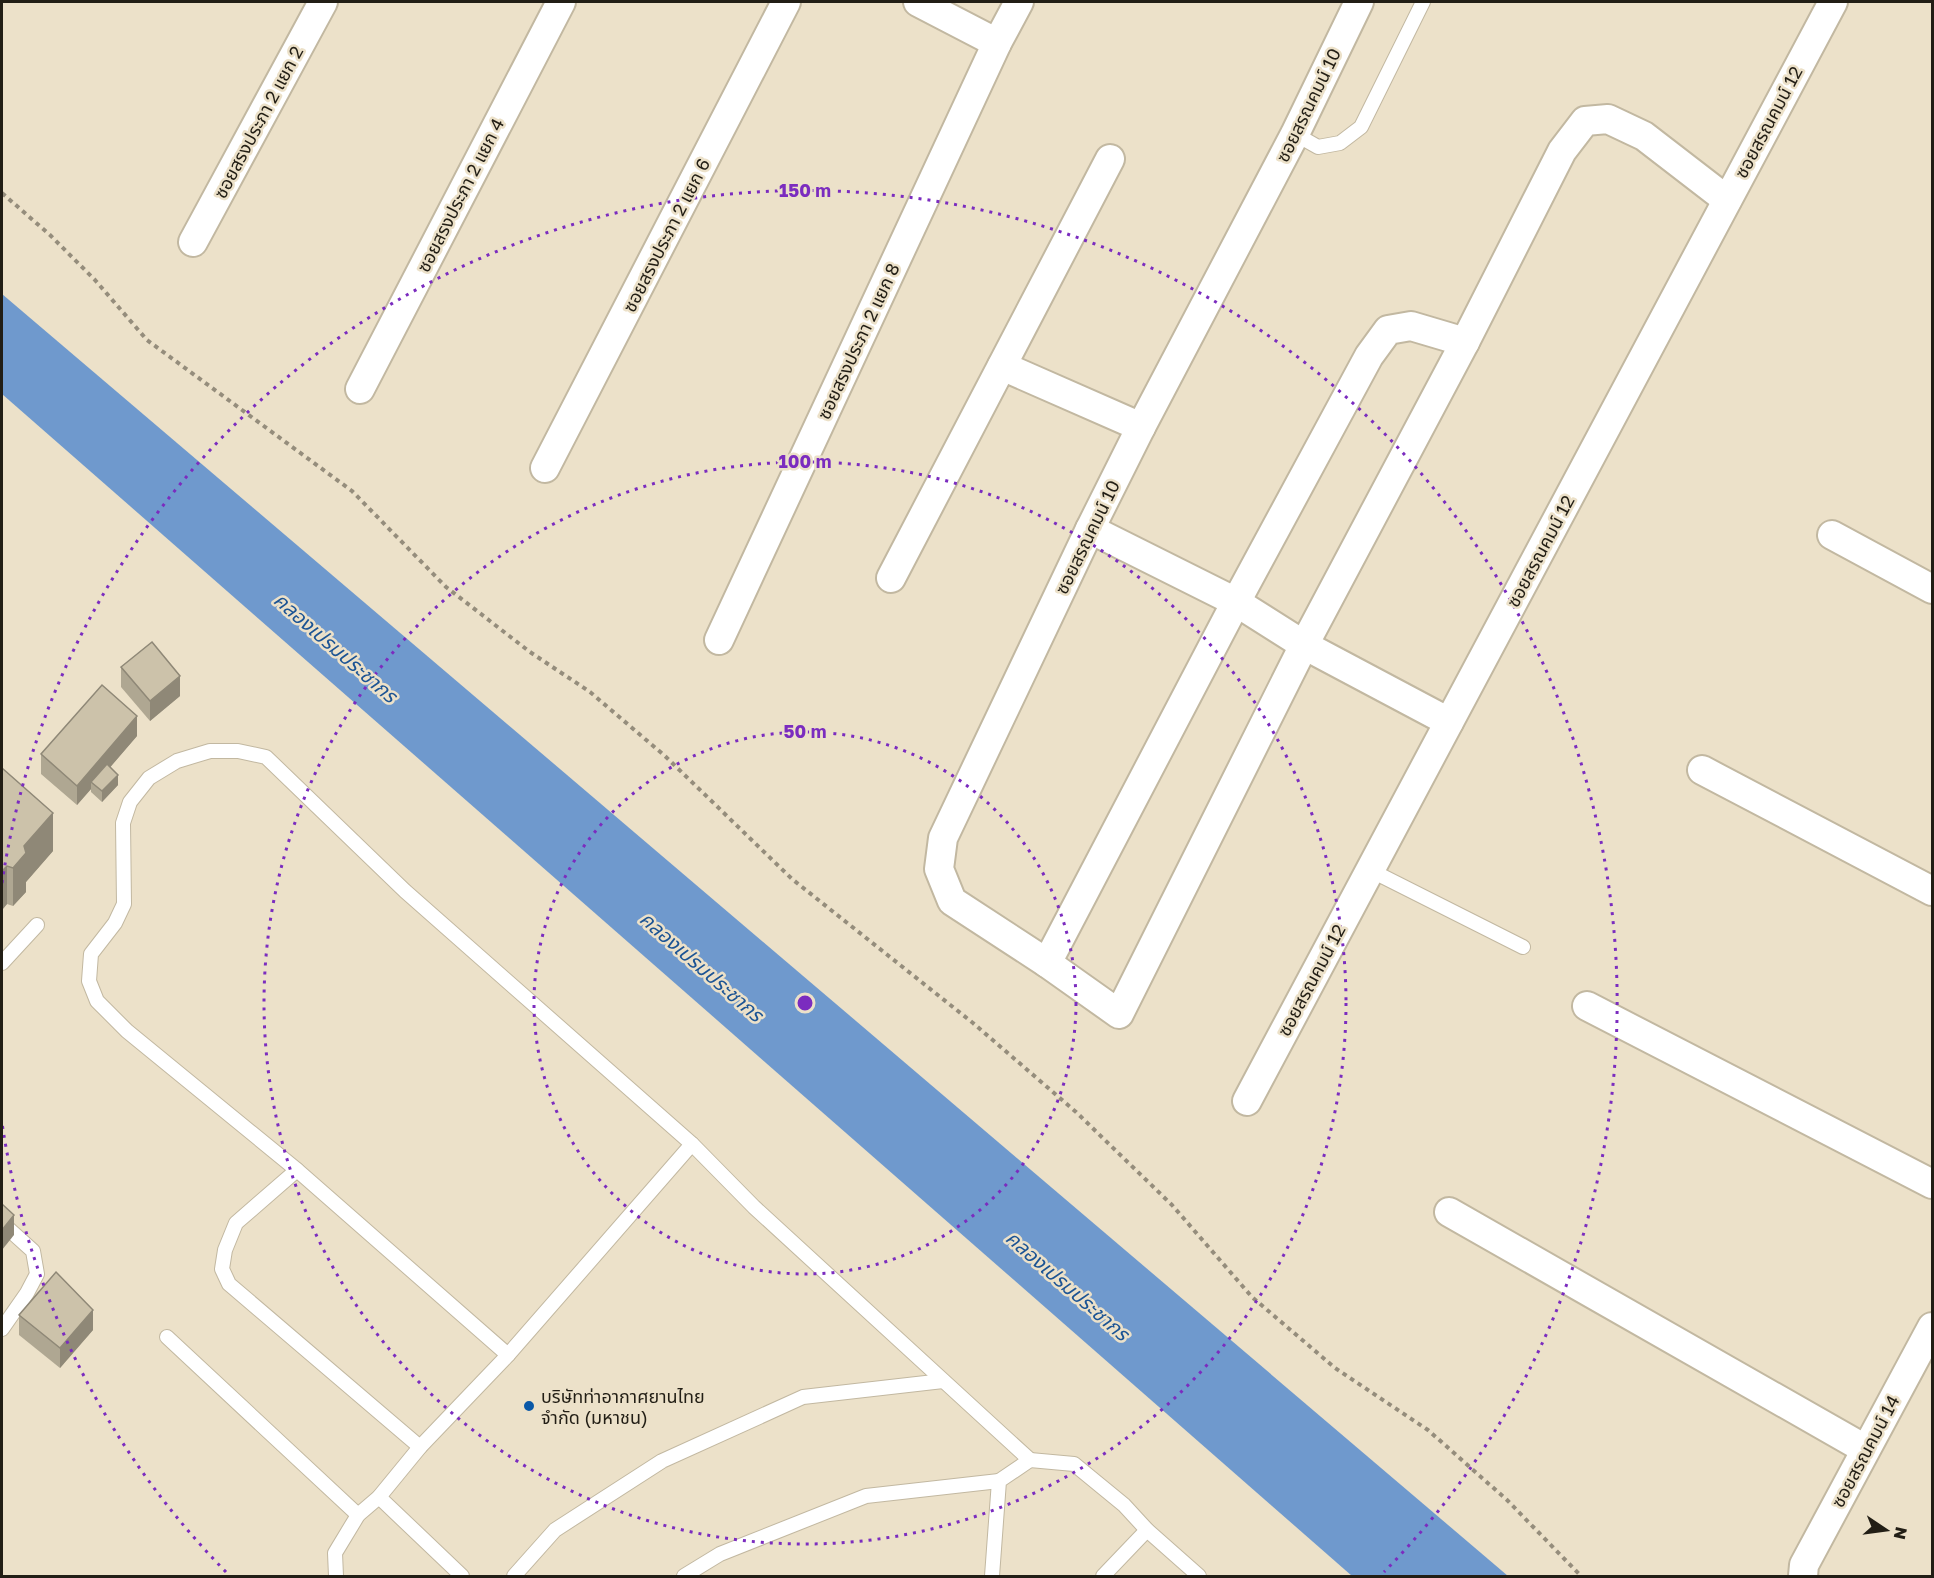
<svg xmlns="http://www.w3.org/2000/svg" width="1934" height="1578" viewBox="0 0 1934 1578" font-family="'Golos Text','Noto Sans Thai',sans-serif">
	<style>
		.water { fill: #6f99cd }
		.lines { fill: none; stroke-linecap: round; stroke-linejoin: round }
		.service-casing { stroke: #c2b8a1; stroke-width: 16 }
		.minor-casing { stroke: #c2b8a1; stroke-width: 32 }
		.path { stroke: #958d7c; stroke-width: 4; stroke-dasharray: 4.5 4.5; stroke-linecap: butt }
		.service { stroke: #fff; stroke-width: 14 }
		.minor { stroke: #fff; stroke-width: 28 }
		.wall { fill: #afa792 }
		.shaded-wall { fill: #8f8877 }
		.building { fill: #ccc2aa; stroke: #8f8877; stroke-width: 1.5 }
		.ring { fill: none; stroke: #7b2cbf; stroke-width: 3; stroke-dasharray: 3 6 }
		.poi-dot { fill: #0a58a7; stroke: #ece1c9; stroke-width: 2 }
		.labels { text-anchor: middle; dominant-baseline: central; stroke-width: 5; stroke-linejoin: round; paint-order: stroke }
		.street-label { font-size: 18px; fill: #221e15; stroke: #ece1c9 }
		.poi-label { font-size: 18px; fill: #221e15; stroke: #ece1c9; text-anchor: start }
		.water-label { font-size: 20px; font-style: italic; fill: #1c5494; stroke: #ece1c9 }
		.centre { fill: #7b2cbf; stroke: #ece1c9; stroke-width: 3 }
		.ring-label { font-size: 18px; text-anchor: middle; font-weight: bold; fill: #7b2cbf; stroke: #ece1c9; stroke-width: 5; stroke-linejoin: round; paint-order: stroke }
	</style>
	<rect width="100%" height="100%" fill="#ece1c9"/>
	<polygon class="water" points="2,294 1508,1576 1352,1576 2,394"/>
	<g class="lines">
		<g class="service-casing">
			<g id="service">
				<polyline points="1295,134 1318,147 1340,143 1361,127 1423,2"/>
				<polyline points="1370,870 1523,947"/>
				<polyline points="2,963 37,925"/>
				<polyline points="297,1170 236,1223 225,1250 222,1269 229,1284 420,1447"/>
				<polyline points="2,1223 33,1251 37,1274 27,1293 2,1329"/>
				<polyline points="167,1337 358,1515"/>
				<polyline points="508,1355 297,1170 127,1031 97,1001 89,981 91,954 115,923 124,904 123,823 130,802 149,778 177,761 210,751 238,751 266,757 405,891 692,1144 754,1207 1030,1460 999,1481 992,1576"/>
				<polyline points="1030,1460 1074,1464 1124,1505 1147,1530 1199,1576"/>
				<polyline points="379,1497 462,1576"/>
				<polyline points="336,1576 335,1553 358,1515 379,1497 420,1447 508,1355 692,1144"/>
				<polyline points="514,1576 555,1530 662,1461 803,1397 943,1381"/>
				<polyline points="684,1576 720,1554 866,1496 999,1481"/>
				<polyline points="1103,1576 1147,1530"/>
			</g>
		</g>
		<g class="minor-casing">
			<g id="minor">
				<polyline points="918,2 997,43"/>
				<polyline points="1359,2 1295,134 1141,427 1090,529 943,838 939,869 952,901 1047,963 1119,1014 1304,645 1465,342 1562,151 1585,121 1608,119 1644,136 1727,200"/>
				<polyline points="193,242 323,2"/>
				<polyline points="1002,366 1141,427"/>
				<polyline points="360,389 561,2"/>
				<polyline points="545,468 786,2"/>
				<polyline points="1090,529 1236,602 1304,645 1449,722"/>
				<polyline points="1832,535 1932,589"/>
				<polyline points="891,578 1110,159"/>
				<polyline points="719,640 997,43 1019,2"/>
				<polyline points="1702,770 1932,891"/>
				<polyline points="1047,963 1236,602 1369,356 1388,330 1411,326 1465,342"/>
				<polyline points="1587,1006 1932,1184"/>
				<polyline points="1247,1101 1833,2"/>
				<polyline points="1449,1212 1865,1449"/>
				<polyline points="1803,1576 1804,1565 1932,1327"/>
			</g>
		</g>
		<polyline class="path" points="2,193 50,235 95,280 147,340 352,491 446,587 530,652 590,692 665,756 792,879 973,1023 1076,1112 1172,1205 1252,1297 1335,1368 1428,1430 1507,1500 1581,1576"/>
		<use href="#service" class="service"/>
		<use href="#minor" class="minor"/>
	</g>
	<g class="wall">
		<polygon points="121,667 180,696 150,721 121,687"/>
		<polygon points="137,736 110,767 118,785 102,802 91,792 91,789 77,805 41,774 41,754"/>
		<polygon points="2,768 53,851 26,882 26,892 13,906 7,904 2,910"/>
		<polygon points="19,1315 93,1330 60,1368 19,1335"/>
	</g>
	<g class="shaded-wall">
		<polygon points="180,676 180,696 150,721 150,701"/>
		<polygon points="137,716 137,736 95,785 91,782 91,789 77,805 77,786"/>
		<polygon points="118,775 118,785 102,802 102,791"/>
		<polygon points="53,813 53,851 26,882 26,892 13,906 13,868 24,846"/>
		<polygon points="7,866 7,904 2,910 2,871"/>
		<polygon points="14,1215 14,1235 2,1250 2,1230"/>
		<polygon points="93,1310 93,1330 60,1368 60,1348"/>
	</g>
	<g class="building">
		<polygon points="152,642 180,676 150,701 121,667"/>
		<polygon points="102,685 137,716 77,786 41,754"/>
		<polygon points="107,764 118,775 102,791 91,782"/>
		<polygon points="2,768 53,813 24,846 26,853 13,868 7,866 2,871"/>
		<polygon points="2,1204 14,1215 2,1230"/>
		<polygon points="56,1272 93,1310 60,1348 19,1315"/>
	</g>
	<g class="ring">
		<circle cx="805" cy="1003" r="271"/>
		<circle cx="805" cy="1003" r="541"/>
		<path d="M226 1572A812 812 0 0 1 2 1123M2 883A812 812 0 1 1 1384 1572"/>
	</g>
	<circle class="poi-dot" cx="529" cy="1406" r="6"/>
	<g class="labels">
		<g class="street-label">
			<text transform="translate(1308 105) rotate(-64)">ซอยสรณคมน์ 10</text>
			<text transform="translate(258 122) rotate(-62)">ซอยสรงประภา 2 แยก 2</text>
			<text transform="translate(1768 122) rotate(-62)">ซอยสรณคมน์ 12</text>
			<text transform="translate(460 195) rotate(-63)">ซอยสรงประภา 2 แยก 4</text>
			<text transform="translate(666 235) rotate(-63)">ซอยสรงประภา 2 แยก 6</text>
			<text transform="translate(858 341) rotate(-65)">ซอยสรงประภา 2 แยก 8</text>
			<text transform="translate(1087 537) rotate(-64)">ซอยสรณคมน์ 10</text>
			<text transform="translate(1540 551) rotate(-62)">ซอยสรณคมน์ 12</text>
			<text transform="translate(1311 980) rotate(-62)">ซอยสรณคมน์ 12</text>
			<text transform="translate(1865 1451) rotate(-62)">ซอยสรณคมน์ 14</text>
		</g>
		<g class="poi-label">
			<text x="541" y="1396">บริษัทท่าอากาศยานไทย<tspan x="541" dy="21">จำกัด (มหาชน)</tspan></text>
		</g>
		<g class="water-label">
			<text transform="translate(336 647) rotate(41)">คลองเปรมประชากร</text>
			<text transform="translate(702 966) rotate(41)">คลองเปรมประชากร</text>
			<text transform="translate(1068 1285) rotate(41)">คลองเปรมประชากร</text>
		</g>
	</g>
	<circle cx="805" cy="1003" r="9" class="centre"/>
	<g class="ring-label">
		<text x="805" y="197">150 m</text>
		<text x="805" y="468">100 m</text>
		<text x="805" y="738">50 m</text>
	</g>
	<rect width="1934" height="1578" fill="none" stroke="#221e15" stroke-width="6"/>
	<g transform="translate(1886 1530) rotate(103)" stroke="#ece1c9" stroke-width="4.5" paint-order="stroke">
	<path d="M0-4.5L10 22L0 15L-10 22Z" fill="#221e15"/>
	<text y="-9" font-size="16" font-weight="bold" text-anchor="middle" fill="#221e15">N</text>
	</g>
</svg>
